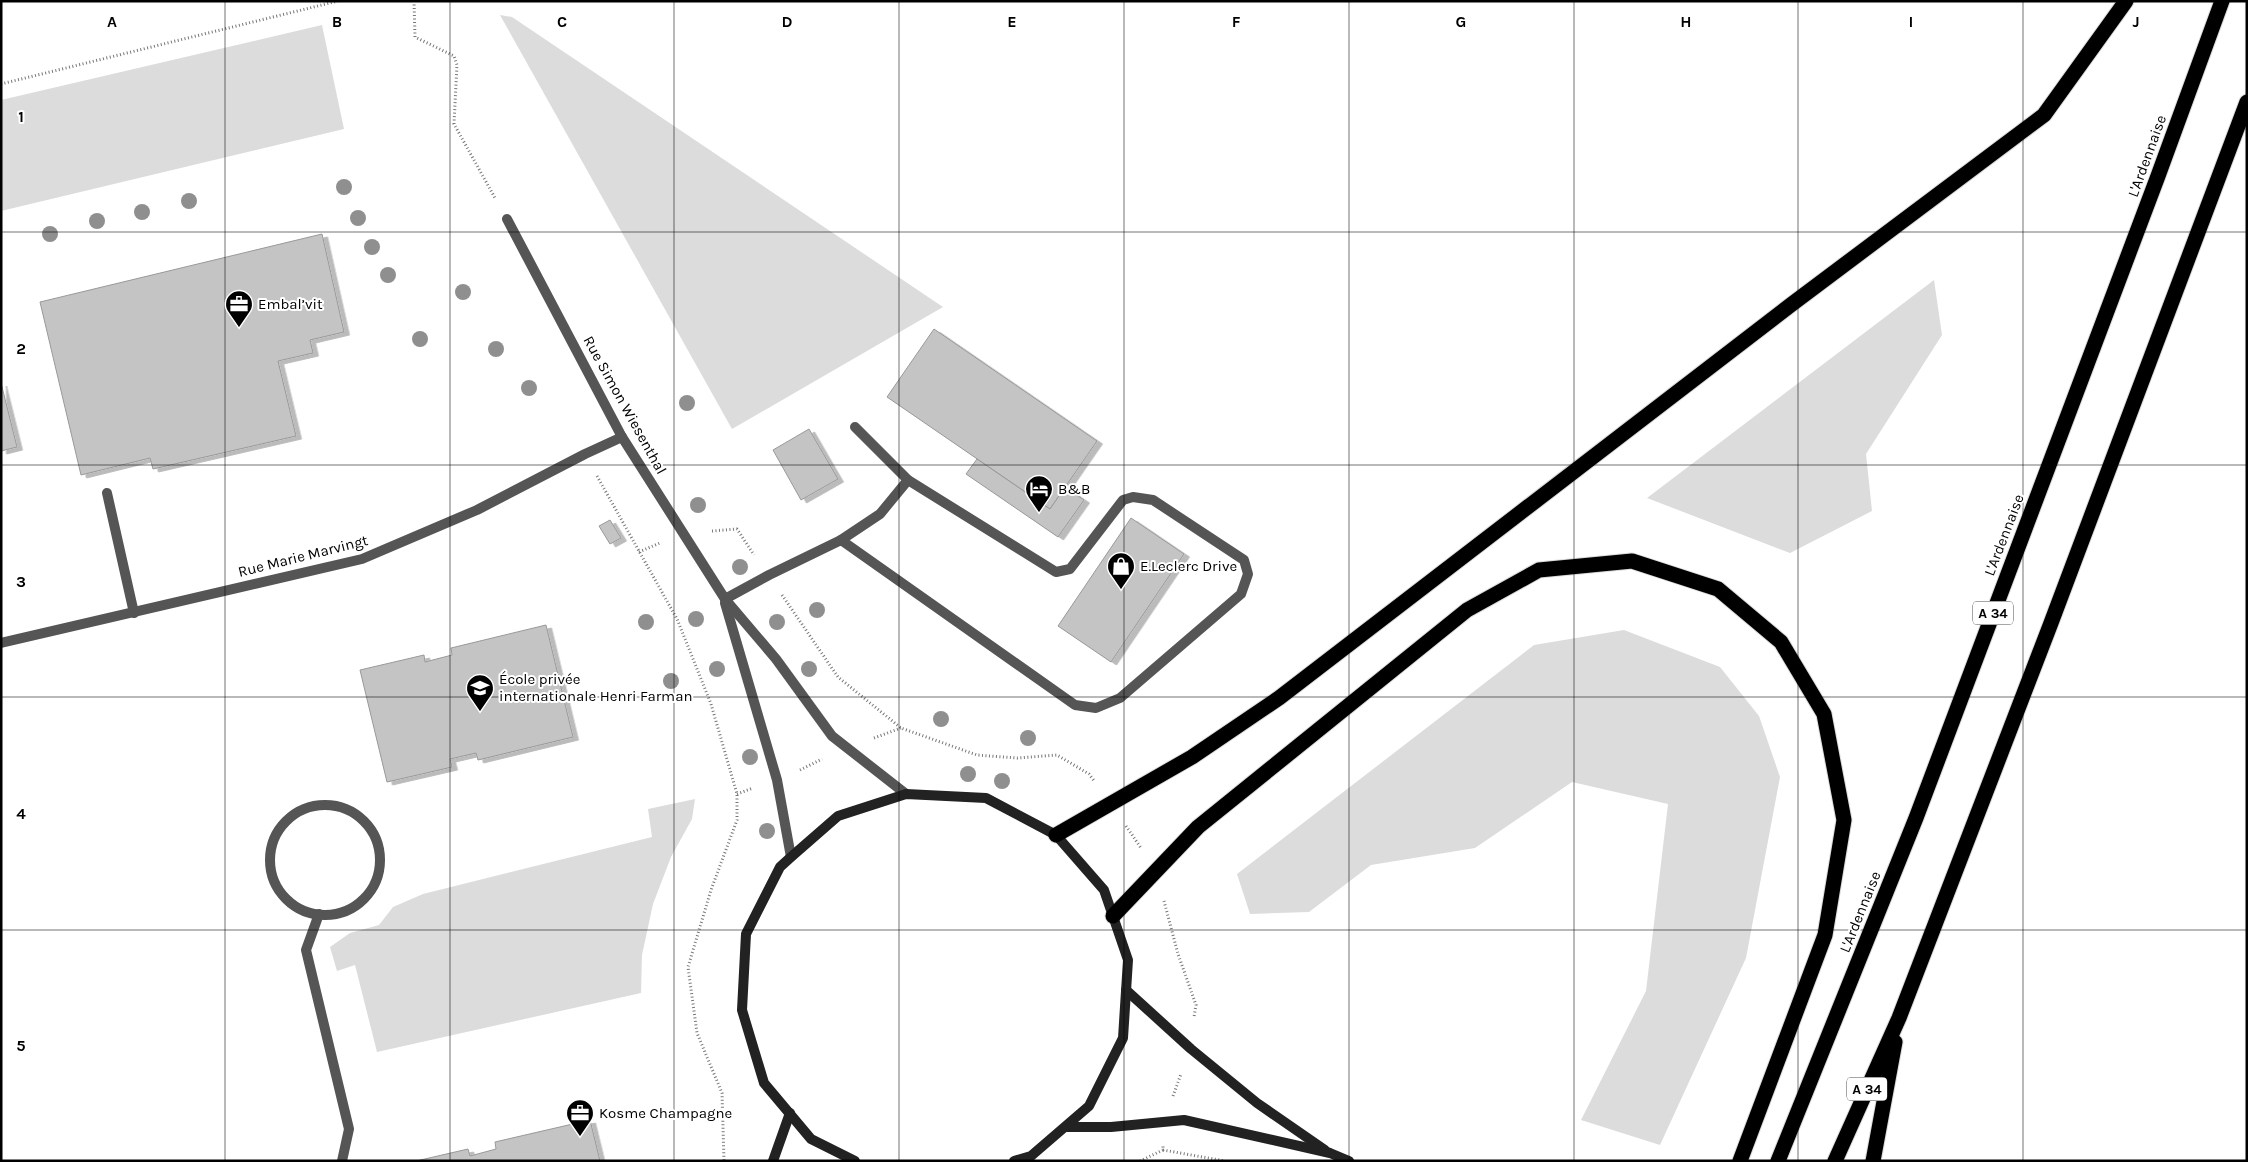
<svg xmlns="http://www.w3.org/2000/svg" width="2248" height="1162" viewBox="0 0 2248 1162" font-family="Karla,sans-serif">
	<style>
		.green { fill: #dcdcdc }
		.building { fill: #c4c4c4; stroke: #999; filter: url(#shadow) }
		.lines { fill: none; stroke-linecap: round; stroke-linejoin: round }
		.highway-casing { stroke: #dbdbdb; stroke-width: 17 }
		.path { stroke: #777; stroke-width: 3; stroke-dasharray: 1 2.5; stroke-linecap: butt }
		.lane { stroke: #555; stroke-width: 10 }
		.street { stroke: #555; stroke-width: 10 }
		.secondary { stroke: #222; stroke-width: 10 }
		.highway { stroke: #000; stroke-width: 15 }
		.tree { fill: #8f8f8f }
		.grid { fill: none; stroke: #000; stroke-width: 1; stroke-opacity: 0.55 }
		.labels { text-anchor: middle; dominant-baseline: central; stroke-width: 4; stroke-linejoin: round; paint-order: stroke }
		.shield { fill: #fff; stroke: #4c4c4c; stroke-width: 1 }
		.shield-label { font-size: 14px; font-weight: bold; fill: #000 }
		.street-label { font-size: 15px; fill: #000; stroke: #fff }
		.poi-label { font-size: 15px; fill: #000; stroke: #fff; text-anchor: start }
		.grid-label { font-size: 16px; text-anchor: middle; font-weight: bold; fill: #000; stroke: #fff; stroke-width: 4; stroke-linejoin: round; paint-order: stroke }
	</style>
	<defs>
		<filter id="shadow"><feDropShadow dx="5.5" dy="3" stdDeviation="0" flood-color="#0004"/></filter>
	</defs>
	<rect width="100%" height="100%" fill="#fff"/>
	<g class="green">
		<polygon points="500,15 512,17 943,307 732,429"/>
		<polygon points="322,25 344,129 1,211 1,100"/>
		<polygon points="1934,280 1942,335 1866,454 1872,511 1790,553 1647,498"/>
		<polygon points="1624,630 1720,667 1759,716 1780,777 1746,958 1660,1145 1581,1120 1646,991 1668,804 1572,782 1475,848 1371,865 1309,912 1250,914 1237,874 1534,645"/>
		<polygon points="695,799 692,819 671,857 653,904 642,955 641,993 377,1052 355,965 337,971 330,947 350,933 379,925 393,907 423,894 652,837 648,809"/>
	</g>
	<g class="building">
		<polygon points="322,234 344,332 310,340 313,353 278,361 296,436 153,469 150,458 81,475 40,302"/>
		<polygon points="934,329 1097,441 1050,509 887,397"/>
		<polygon points="1,383 17,447 1,451"/>
		<polygon points="809,429 838,479 801,500 773,450"/>
		<polygon points="977,459 1050,509 1065,487 1084,500 1058,537 966,474"/>
		<polygon points="1131,518 1184,554 1111,662 1058,626"/>
		<polygon points="610,520 621,538 610,544 599,526"/>
		<polygon points="546,625 573,737 478,760 476,753 450,759 452,767 387,782 360,670 424,655 425,662 452,655 451,648"/>
		<polygon points="590,1120 600,1161 416,1161 468,1149 470,1156 496,1149 495,1142"/>
	</g>
	<g class="lines">
		<g class="highway-casing">
			<g id="highway">
				<polyline points="1056,835 1192,757 1279,698 1792,304 2044,115 2126,1"/>
				<polyline points="1113,916 1198,827 1467,610 1539,570 1632,561 1718,589 1781,642 1824,714 1844,820 1825,935 1740,1161"/>
				<polyline points="1778,1161 1916,818 2158,176 2222,1"/>
				<polyline points="1835,1161 1899,1018 2051,623 2247,102"/>
				<polyline points="1873,1161 1895,1042"/>
			</g>
		</g>
		<g class="path">
			<polyline points="414,1 415,37 454,56 457,65 454,124 495,198"/>
			<polyline points="1,84 338,1"/>
			<polyline points="597,476 677,619 711,704 737,794 737,820 711,890 688,967 697,1033 722,1093 724,1161"/>
			<polyline points="712,531 737,529 754,555"/>
			<polyline points="639,552 660,543"/>
			<polyline points="782,595 838,677 901,728 977,755 1017,758 1057,755 1089,774 1095,782"/>
			<polyline points="874,738 901,728"/>
			<polyline points="800,770 822,759"/>
			<polyline points="737,794 753,788"/>
			<polyline points="1126,826 1141,848"/>
			<polyline points="1164,901 1178,954 1196,1005 1194,1017"/>
			<polyline points="1173,1096 1181,1074"/>
			<polyline points="1163,1150 1225,1161"/>
			<polyline points="1140,1161 1163,1150 1163,1145"/>
		</g>
		<g class="lane">
			<polyline points="107,493 134,613"/>
			<polyline points="841,540 880,514 908,480"/>
			<polyline points="725,599 769,575 841,540 1075,705 1096,708 1120,698 1241,594 1248,574 1244,560 1153,500 1133,497 1123,500 1070,569 1056,572 908,480 855,427"/>
			<circle cx="325" cy="860" r="55"/>
			<polyline points="319,914 306,950 349,1129 342,1161"/>
		</g>
		<g class="street">
			<polyline points="507,219 622,437 725,599 776,659 832,736 906,794"/>
			<polyline points="725,603 777,780 791,857"/>
			<polyline points="1,643 362,559 477,510 585,454 622,437"/>
		</g>
		<g class="secondary">
			<polyline points="1126,990 1191,1049 1257,1103 1325,1150"/>
			<polyline points="1066,1127 1111,1127 1184,1120 1330,1153 1349,1161"/>
			<polyline points="773,1161 790,1113"/>
			<polyline points="855,1161 811,1139 764,1083 742,1010 746,934 780,867 791,857 838,816 906,794 986,798 1056,835 1104,890 1128,960 1123,1038 1089,1106 1031,1156 1014,1161"/>
		</g>
		<use href="#highway" class="highway"/>
	</g>
	<g class="tree">
		<circle cx="344" cy="187" r="8"/>
		<circle cx="189" cy="201" r="8"/>
		<circle cx="142" cy="212" r="8"/>
		<circle cx="358" cy="218" r="8"/>
		<circle cx="97" cy="221" r="8"/>
		<circle cx="50" cy="234" r="8"/>
		<circle cx="372" cy="247" r="8"/>
		<circle cx="388" cy="275" r="8"/>
		<circle cx="463" cy="292" r="8"/>
		<circle cx="420" cy="339" r="8"/>
		<circle cx="496" cy="349" r="8"/>
		<circle cx="529" cy="388" r="8"/>
		<circle cx="687" cy="403" r="8"/>
		<circle cx="698" cy="505" r="8"/>
		<circle cx="740" cy="567" r="8"/>
		<circle cx="817" cy="610" r="8"/>
		<circle cx="696" cy="619" r="8"/>
		<circle cx="646" cy="622" r="8"/>
		<circle cx="777" cy="622" r="8"/>
		<circle cx="717" cy="669" r="8"/>
		<circle cx="809" cy="669" r="8"/>
		<circle cx="671" cy="681" r="8"/>
		<circle cx="941" cy="719" r="8"/>
		<circle cx="1028" cy="738" r="8"/>
		<circle cx="750" cy="757" r="8"/>
		<circle cx="968" cy="774" r="8"/>
		<circle cx="1002" cy="781" r="8"/>
		<circle cx="767" cy="831" r="8"/>
	</g>
	<path class="grid" d="M225,1V1161M450,1V1161M674,1V1161M899,1V1161M1124,1V1161M1349,1V1161M1574,1V1161M1798,1V1161M2023,1V1161M1,232H2247M1,465H2247M1,697H2247M1,930H2247"/>
	<defs>
		<g id="office-pin" transform="scale(1.4375)"><path d="M0 17L-7.5 6A9.5 9.5 0 1 1 7.5 6Z" fill="#000" stroke="#fff"/><path d="M-6-3h4V-5.5h4V-3h4V5H-6ZM-1-4.5V-3h2v-1.5ZM-6 0V1H6V0Z" fill="#fff"/></g>
		<g id="hotel-pin" transform="scale(1.4375)"><path d="M0 17L-7.5 6A9.5 9.5 0 1 1 7.5 6Z" fill="#000" stroke="#fff"/><path d="M-6-4.5h1.5V1H6V5H4.5V3h-9V5H-6ZM-4 0a1.8 1.8 0 1 1 3.6 0ZM.5 0V-2.5h3Q6-2.5 6 0Z" fill="#fff"/></g>
		<g id="shop-pin" transform="scale(1.4375)"><path d="M0 17L-7.5 6A9.5 9.5 0 1 1 7.5 6Z" fill="#000" stroke="#fff"/><path d="M-5-2.5h2.3a2.7 3.5 0 0 1 5.4 0H5L5.5 6h-11ZM-1.5-2.5h3a1.5 2.3 0 0 0-3 0Z" fill="#fff"/></g>
		<g id="school-pin" transform="scale(1.4375)"><path d="M0 17L-7.5 6A9.5 9.5 0 1 1 7.5 6Z" fill="#000" stroke="#fff"/><path d="M0-5L7-2L0 1L-7-2ZM-4 1L0 2.5L4 1V4Q0 6-4 4Z" fill="#fff"/></g>
	</defs>
	<g fill-rule="evenodd">
		<use href="#office-pin" x="239" y="304"/>
		<use href="#hotel-pin" x="1039" y="489"/>
		<use href="#shop-pin" x="1121" y="566"/>
		<use href="#school-pin" x="480" y="688"/>
		<use href="#office-pin" x="580" y="1113"/>
	</g>
	<g class="labels">
		<g class="shield">
			<rect x="1973" y="601.5" width="40" height="23" rx="4"/>
			<rect x="1847" y="1077.5" width="40" height="23" rx="4"/>
		</g>
		<g class="shield-label">
			<text x="1993" y="613">A 34</text>
			<text x="1867" y="1089">A 34</text>
		</g>
		<g class="street-label">
			<text transform="translate(2147 156) rotate(-70)">L'Ardennaise</text>
			<text transform="translate(625 405) rotate(61)">Rue Simon Wiesenthal</text>
			<text transform="translate(2004 535) rotate(-69)">L'Ardennaise</text>
			<text transform="translate(303 556) rotate(-14)">Rue Marie Marvingt</text>
			<text transform="translate(1860 912) rotate(-68)">L'Ardennaise</text>
		</g>
		<g class="poi-label">
			<text x="258" y="304">Embal’vit</text>
			<text x="1058" y="489">B&amp;B</text>
			<text x="1140" y="566">E.Leclerc Drive</text>
			<text x="499" y="679">École privée<tspan x="499" dy="17">internationale Henri Farman</tspan></text>
			<text x="599" y="1113">Kosme Champagne</text>
		</g>
	</g>
	<g class="grid-label">
		<text x="112" y="27">A</text>
		<text x="337" y="27">B</text>
		<text x="562" y="27">C</text>
		<text x="787" y="27">D</text>
		<text x="1012" y="27">E</text>
		<text x="1236" y="27">F</text>
		<text x="1461" y="27">G</text>
		<text x="1686" y="27">H</text>
		<text x="1911" y="27">I</text>
		<text x="2136" y="27">J</text>
		<text x="21" y="122">1</text>
		<text x="21" y="354">2</text>
		<text x="21" y="587">3</text>
		<text x="21" y="819">4</text>
		<text x="21" y="1051">5</text>
	</g>
	<rect width="2248" height="1162" fill="none" stroke="#000000" stroke-width="5"/>
</svg>
